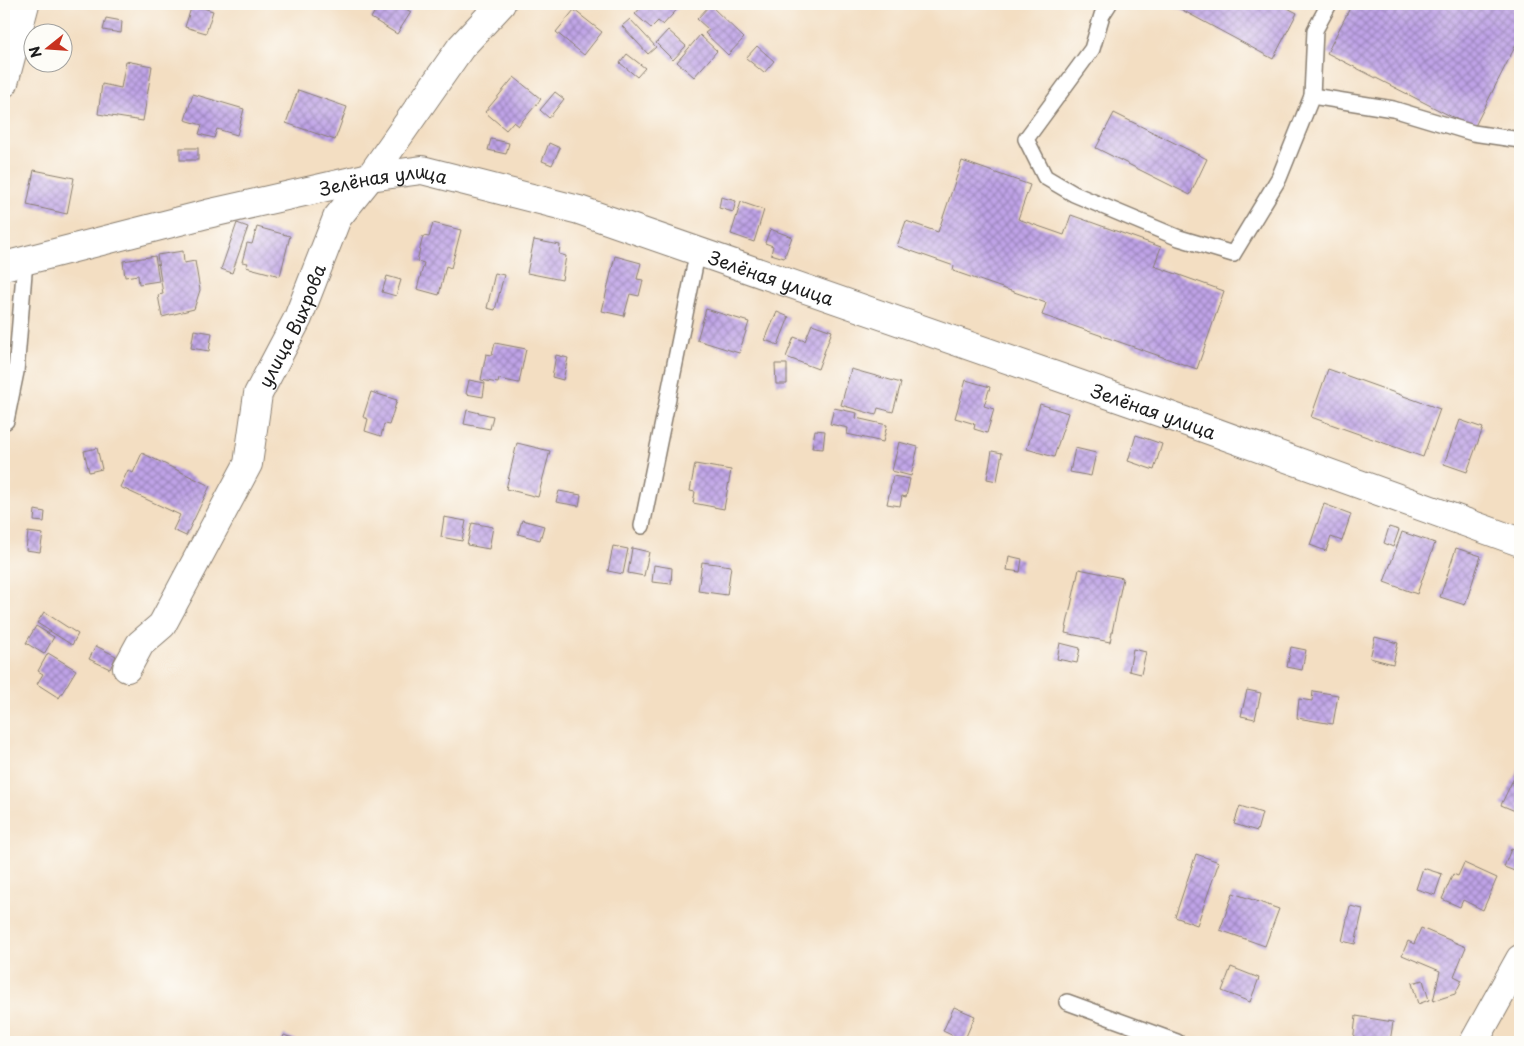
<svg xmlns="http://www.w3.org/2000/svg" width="1524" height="1046" viewBox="0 0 1524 1046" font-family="'Playpen Sans',sans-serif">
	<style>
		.building { fill: url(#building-cross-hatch) }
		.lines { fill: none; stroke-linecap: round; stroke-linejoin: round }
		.lane-casing { stroke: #887d6f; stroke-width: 18 }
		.street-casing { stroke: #887d6f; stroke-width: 30 }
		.lane { stroke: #fff; stroke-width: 15 }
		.street { stroke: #fff; stroke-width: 28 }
		.labels { text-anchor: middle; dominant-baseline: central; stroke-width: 4; stroke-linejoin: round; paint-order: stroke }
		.street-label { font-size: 18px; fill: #1c1c1c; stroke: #fdfcf7 }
	</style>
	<defs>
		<pattern id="building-cross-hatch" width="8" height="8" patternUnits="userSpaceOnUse" patternTransform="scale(1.25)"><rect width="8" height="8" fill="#bfa3e7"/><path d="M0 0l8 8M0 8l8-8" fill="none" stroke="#9a84ba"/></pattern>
	</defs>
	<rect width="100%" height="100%" fill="#fdfcf7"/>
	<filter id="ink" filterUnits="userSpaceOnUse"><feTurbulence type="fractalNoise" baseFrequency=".02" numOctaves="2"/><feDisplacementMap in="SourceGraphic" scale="10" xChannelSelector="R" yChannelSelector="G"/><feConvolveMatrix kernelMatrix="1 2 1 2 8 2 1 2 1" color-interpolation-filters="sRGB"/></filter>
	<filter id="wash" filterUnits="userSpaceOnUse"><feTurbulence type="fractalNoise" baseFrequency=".0096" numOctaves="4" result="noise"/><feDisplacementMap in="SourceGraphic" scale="20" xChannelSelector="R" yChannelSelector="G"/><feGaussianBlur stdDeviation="1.12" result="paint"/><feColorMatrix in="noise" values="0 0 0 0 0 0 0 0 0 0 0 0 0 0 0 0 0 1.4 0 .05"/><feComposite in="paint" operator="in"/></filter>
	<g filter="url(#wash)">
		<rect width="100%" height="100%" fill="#f3dec2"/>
		<g id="blocks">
			<g class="building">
				<polygon points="379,4 397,4 411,12 397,34 371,18"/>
				<polygon points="644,4 682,4 663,25 658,21 651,28 635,14"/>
				<polygon points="1171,4 1280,4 1297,13 1273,59"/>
				<polygon points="1352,4 1520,4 1520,37 1474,128 1327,53"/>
				<polygon points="192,5 213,11 206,33 185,27"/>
				<polygon points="710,5 744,38 728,55 705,33 709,30 697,19"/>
				<polygon points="574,10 602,32 584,55 556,32"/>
				<polygon points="106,18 122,21 121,33 103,30"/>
				<polygon points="630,19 656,47 648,54 622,26"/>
				<polygon points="668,30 686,46 673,60 656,43"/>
				<polygon points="700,35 717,51 694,77 677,62"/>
				<polygon points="757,46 774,61 764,73 746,58"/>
				<polygon points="627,54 645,68 637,77 620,63"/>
				<polygon points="126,61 152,66 143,121 98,114 102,84 121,88"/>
				<polygon points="514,77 541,99 518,126 513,122 506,130 485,112"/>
				<polygon points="298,90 347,107 335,140 286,123"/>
				<polygon points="555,92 564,99 549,118 540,110"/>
				<polygon points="193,94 244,109 237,135 217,129 214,138 199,134 202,125 185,120"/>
				<polygon points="1114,113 1207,159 1190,195 1096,148"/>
				<polygon points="491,139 509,143 506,154 488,150"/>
				<polygon points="549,143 560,148 552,165 542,161"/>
				<rect x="180" y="148" width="18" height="12"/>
				<polygon points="962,161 1030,185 1018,219 1064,235 1071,215 1161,247 1154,266 1224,291 1197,369 1042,315 1046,303 953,271 954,266 897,246 906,221 938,232"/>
				<polygon points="34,170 74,178 67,214 27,205"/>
				<polygon points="721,197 736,201 733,212 719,208"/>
				<polygon points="741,202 764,210 754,242 731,234"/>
				<polygon points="237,223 248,227 232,273 221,269"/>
				<polygon points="433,223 461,230 451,268 446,266 439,295 417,289 424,263 417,261 423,236 429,237"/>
				<polygon points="257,227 290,236 280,276 246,267 248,263 242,262 247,243 252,244"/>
				<polygon points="770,229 792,237 784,258 771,254 773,246 765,243"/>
				<polygon points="534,240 560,245 559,254 566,256 562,280 527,273"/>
				<polygon points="183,251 184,263 195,261 200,290 194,309 162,317 158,295 163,294 157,255"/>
				<polygon points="155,256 159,281 139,284 138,275 125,277 123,261"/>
				<polygon points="615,256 641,263 637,279 643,280 639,296 630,294 624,316 602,311"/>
				<polygon points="495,273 504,275 495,310 487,308"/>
				<polygon points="387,276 401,280 396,296 382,292"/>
				<polygon points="706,309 749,322 739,353 697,340"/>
				<polygon points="777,312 789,317 778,345 765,340"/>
				<polygon points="812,324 832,331 818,369 786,357 794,337 805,341"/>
				<polygon points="194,330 212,333 209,351 191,348"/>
				<polygon points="495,343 526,349 519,383 499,379 498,383 481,380 486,354 492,355"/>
				<polygon points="556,355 568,358 563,380 552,377"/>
				<polygon points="775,364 787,364 787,384 776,384"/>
				<polygon points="851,369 901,383 893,412 878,408 876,415 841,405"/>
				<polygon points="1328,369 1440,409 1423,457 1311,417"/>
				<polygon points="469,380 485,383 483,397 466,394"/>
				<polygon points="966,380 990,387 984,406 994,409 987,433 974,429 975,424 955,418"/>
				<polygon points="371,392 397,400 389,425 384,424 381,436 365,431 368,419 363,417"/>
				<polygon points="1040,404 1068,413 1054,457 1027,449"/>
				<polygon points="834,408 857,413 856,418 887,425 883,442 847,434 848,428 830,424"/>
				<polygon points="467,410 493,416 490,429 464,424"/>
				<polygon points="1460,420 1483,428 1467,472 1444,464"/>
				<polygon points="815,430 825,431 823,449 812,448"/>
				<polygon points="1136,435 1162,444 1154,470 1128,461"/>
				<polygon points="899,442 918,447 911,476 892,471"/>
				<polygon points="517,443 550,451 538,497 506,489"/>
				<polygon points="97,448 102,469 89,472 84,451"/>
				<polygon points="1075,448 1096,453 1091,476 1070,472"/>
				<polygon points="992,451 1002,453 997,481 987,479"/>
				<polygon points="142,453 210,486 186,536 173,530 180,515 120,487 128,470 133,473"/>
				<polygon points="695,464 731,470 724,509 693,503 695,492 690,491"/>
				<polygon points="893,476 910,479 906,497 902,496 900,506 887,504"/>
				<polygon points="559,491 581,495 579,506 556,502"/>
				<polygon points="1324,504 1351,514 1342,541 1331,537 1326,551 1310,545"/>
				<polygon points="35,510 45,512 44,522 34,521"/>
				<polygon points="444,517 466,521 462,541 441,537"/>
				<polygon points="522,520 544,526 540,540 518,534"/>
				<polygon points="472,523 493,527 489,549 467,545"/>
				<polygon points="1389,527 1399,530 1393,547 1384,543"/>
				<polygon points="28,532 43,534 40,552 26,550"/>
				<polygon points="1402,532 1435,543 1417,594 1384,582"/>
				<polygon points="613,546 628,549 623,574 608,571"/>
				<polygon points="632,548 649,552 644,576 628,573"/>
				<polygon points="1456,548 1481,556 1465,605 1440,597"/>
				<polygon points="1009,556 1022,559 1020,572 1007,570"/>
				<polygon points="702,562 731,566 727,595 698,591"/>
				<polygon points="654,565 672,568 671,584 652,582"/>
				<polygon points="1079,569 1123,578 1110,642 1065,633"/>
				<polygon points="44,612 78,634 72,645 37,623"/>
				<polygon points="36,626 54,637 44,654 26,643"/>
				<polygon points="1375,637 1398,643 1393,664 1370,658"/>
				<polygon points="1060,643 1080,648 1077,663 1057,659"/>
				<polygon points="96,646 116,656 110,669 89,659"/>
				<polygon points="1291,647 1306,650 1302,670 1287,667"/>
				<polygon points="1133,649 1146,652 1141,674 1129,671"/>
				<polygon points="48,653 76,670 59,698 37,684 43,674 38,671"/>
				<polygon points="1247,690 1261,693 1255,719 1241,716"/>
				<polygon points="1313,691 1338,695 1333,724 1297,718 1299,699 1312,701"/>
				<polygon points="1518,769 1520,770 1520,813 1501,805"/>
				<polygon points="1240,806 1262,813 1257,831 1234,824"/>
				<polygon points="1511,849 1520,853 1520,873 1504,867"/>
				<polygon points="1196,854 1219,862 1197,925 1175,917"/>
				<polygon points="1464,863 1497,878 1483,910 1463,900 1460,907 1442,899 1453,874 1458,876"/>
				<polygon points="1423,868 1442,874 1435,895 1416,889"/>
				<polygon points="1233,893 1279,909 1265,946 1220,930"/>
				<polygon points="1350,906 1363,909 1355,944 1342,941"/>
				<polygon points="1421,928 1466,947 1454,976 1462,980 1455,994 1433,1001 1440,971 1402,955 1408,941 1414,944"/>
				<polygon points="1231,967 1259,978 1250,1002 1222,991"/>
				<polygon points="1423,980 1429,1000 1418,1004 1412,983"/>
				<polygon points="954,1007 975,1016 964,1041 943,1031"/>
				<polygon points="1356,1016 1393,1022 1390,1042 1353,1042"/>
				<polygon points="284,1035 302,1042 281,1042"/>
			</g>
		</g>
	</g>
	<g filter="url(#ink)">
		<use href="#blocks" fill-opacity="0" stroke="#887d6f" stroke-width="1"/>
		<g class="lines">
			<g class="lane-casing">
				<g id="lane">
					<polyline points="1109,4 1102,15 1092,49 1026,139 1045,177 1074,194 1179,238 1233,254 1279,178 1312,96 1315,30 1329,4"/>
					<polyline points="1312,96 1393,109 1473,133 1520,140"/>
					<polyline points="6,421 16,372 25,261"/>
					<polyline points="642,526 698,250"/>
					<polyline points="1067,1002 1177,1042"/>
				</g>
			</g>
			<g class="street-casing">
				<g id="street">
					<polyline points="4,83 25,4"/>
					<path id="s1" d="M4,266L207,214L370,177L422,170L579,210L1162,413L1520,542"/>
					<path id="s2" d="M127,668L140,644L162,625L248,464L258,394L298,318L337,218L370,177L461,47L501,4"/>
					<polyline points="1474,1042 1520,959"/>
				</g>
			</g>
			<use href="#lane" class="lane"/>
			<use href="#street" class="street"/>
		</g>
	</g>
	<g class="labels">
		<g class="street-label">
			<text stroke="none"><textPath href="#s1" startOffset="390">Зелёная улица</textPath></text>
			<text stroke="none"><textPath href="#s1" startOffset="795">Зелёная улица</textPath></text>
			<text stroke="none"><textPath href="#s2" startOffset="386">улица Вихрова</textPath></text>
			<text stroke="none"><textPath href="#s1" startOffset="1200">Зелёная улица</textPath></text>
		</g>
	</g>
	<rect width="1524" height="1046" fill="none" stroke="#fdfcf7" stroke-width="20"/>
	<g transform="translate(48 48) rotate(253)"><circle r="24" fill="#fdfcf7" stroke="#a3a29f"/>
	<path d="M0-4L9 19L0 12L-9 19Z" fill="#c8321e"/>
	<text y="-8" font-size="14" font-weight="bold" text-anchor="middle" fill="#1c1c1c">N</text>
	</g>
</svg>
